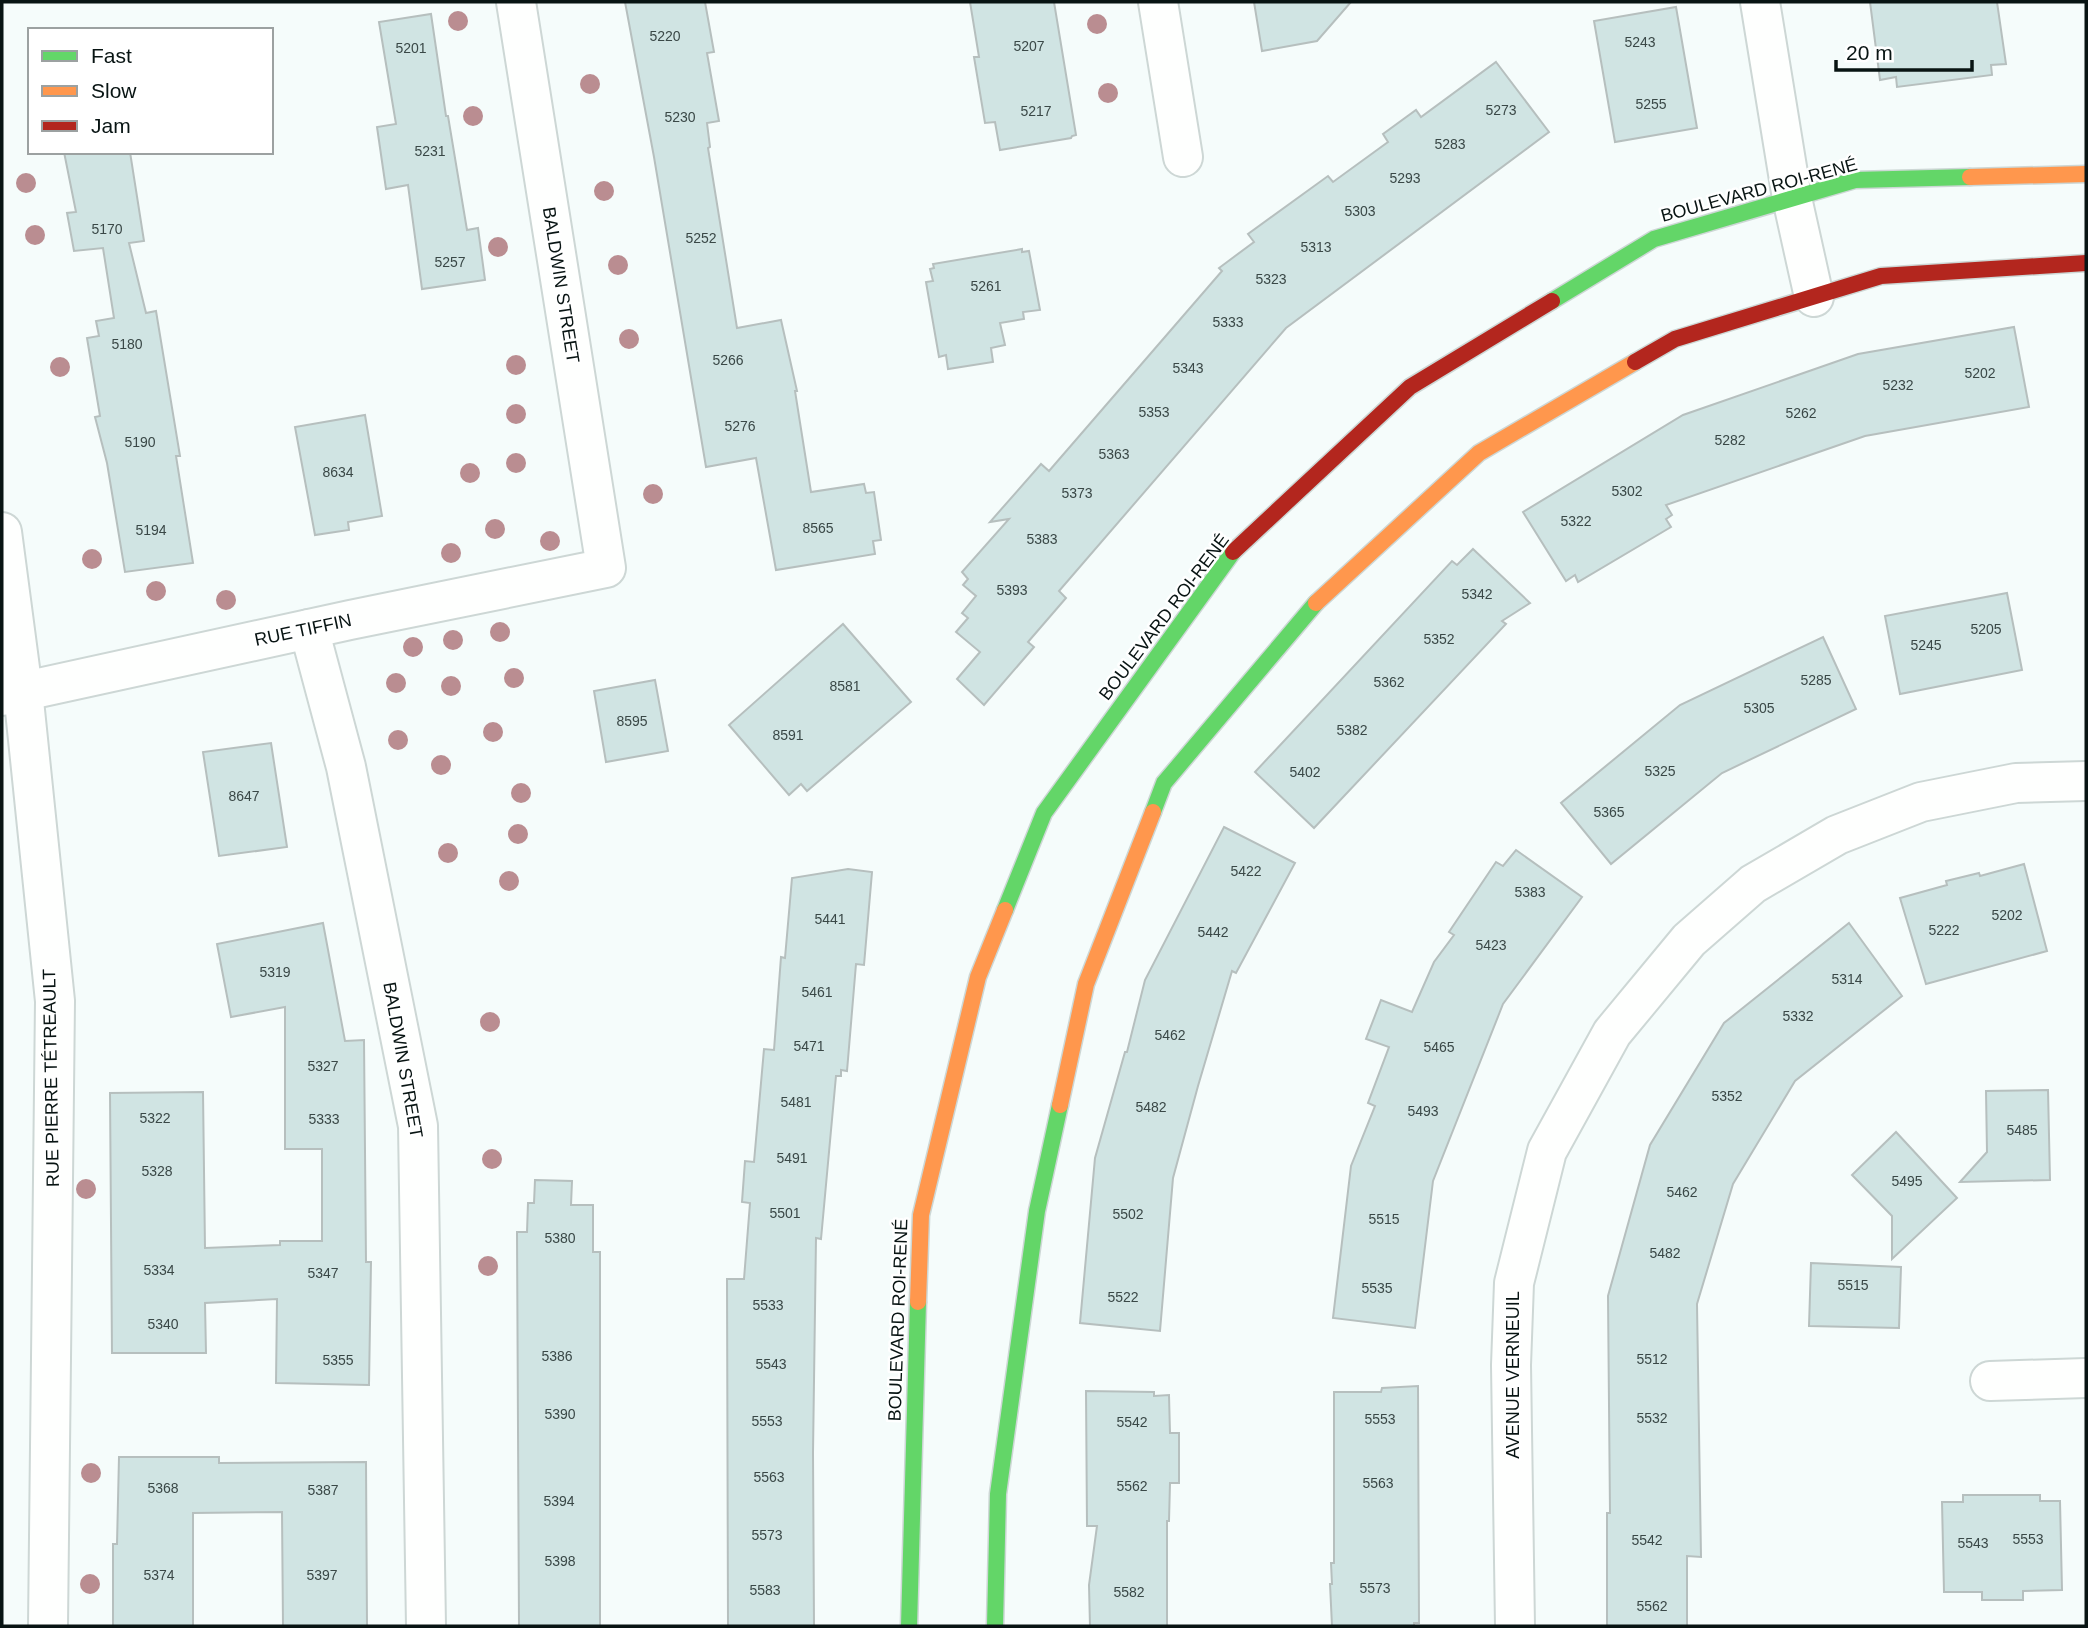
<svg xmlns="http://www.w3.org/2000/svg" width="2088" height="1628" viewBox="0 0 2088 1628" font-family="Helvetica,sans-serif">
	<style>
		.building { fill: #d0e4e3; stroke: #b6bfbe; stroke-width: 2 }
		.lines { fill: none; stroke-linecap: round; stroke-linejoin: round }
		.street-casing { stroke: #cdd7d5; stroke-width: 42 }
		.fast-casing { stroke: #cdd7d5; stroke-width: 19 }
		.slow-casing { stroke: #cdd7d5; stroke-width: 19 }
		.jam-casing { stroke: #cdd7d5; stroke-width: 19 }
		.street { stroke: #fefffe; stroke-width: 38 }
		.fast { stroke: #63d668; stroke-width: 16 }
		.slow { stroke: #ff974d; stroke-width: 16 }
		.jam { stroke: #b3261e; stroke-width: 16 }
		.tree { fill: #ba8d91 }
		.labels { text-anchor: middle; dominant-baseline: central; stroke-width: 5; stroke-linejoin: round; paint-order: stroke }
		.number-label { font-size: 14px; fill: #3a4847 }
		.street-label { font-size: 18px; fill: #081413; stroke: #fff }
	</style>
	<rect width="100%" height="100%" fill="#f5fcfb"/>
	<g class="building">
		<polygon points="625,2 705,2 714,52 707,53 719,121 707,123 710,147 708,148 737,328 781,320 797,391 795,391 811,492 864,484 866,493 874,492 881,540 873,541 875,554 776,570 756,458 706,467 654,157"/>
		<polygon points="970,2 1054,2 1076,135 1072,136 1071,138 1000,150 995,122 985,123 974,57 979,57"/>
		<polygon points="1254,2 1351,2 1317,41 1262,51"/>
		<polygon points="1870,2 1997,2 2006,64 1991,65 1992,75 1897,87 1896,77 1880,80"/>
		<polygon points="1676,7 1697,128 1615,142 1594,21"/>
		<polygon points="431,14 446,116 448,116 467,230 478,228 485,280 422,289 408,185 386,189 377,127 396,124 379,22"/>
		<polygon points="1496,62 1549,132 1286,328 1059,591 1066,598 1028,642 1034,647 984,705 957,679 980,652 956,632 968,618 962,613 976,596 963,585 968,579 962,572 1009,519 990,522 1041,464 1049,471 1222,271 1219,268 1254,242 1248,234 1328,176 1333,182 1388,142 1383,134 1416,110 1421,117"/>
		<polygon points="64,152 130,152 144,241 129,243 146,313 156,311 180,456 176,456 193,563 125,572 107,463 95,417 100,416 87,338 99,336 96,321 114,318 103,248 74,251 67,213 76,212"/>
		<polygon points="1022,249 1022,252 1029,251 1040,310 1023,312 1024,319 1000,323 1005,345 991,348 993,362 948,369 946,355 939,357 926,282 933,281 930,269 934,268 933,264"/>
		<polygon points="2014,327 2029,407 1865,436 1666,505 1672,515 1666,519 1671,527 1578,582 1575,575 1566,581 1523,512 1683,415 1858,354"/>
		<polygon points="365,415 382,516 348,522 349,530 315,535 295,427"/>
		<polygon points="1473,549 1530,603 1502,621 1506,624 1314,828 1255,772 1452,561 1457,565"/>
		<polygon points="2007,593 2022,670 1900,694 1885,616"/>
		<polygon points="843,624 911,702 807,791 801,784 789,795 729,725"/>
		<polygon points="1823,637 1856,709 1722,773 1611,864 1561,803 1680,705"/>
		<polygon points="655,680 668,751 606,762 594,691"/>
		<polygon points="271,743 287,847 219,856 203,752"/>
		<polygon points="1224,827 1295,863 1236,973 1232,971 1198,1086 1173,1178 1160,1331 1080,1323 1095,1158 1125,1052 1127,1052 1145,980"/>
		<polygon points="1516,850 1582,897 1503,1004 1433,1181 1415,1328 1333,1318 1351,1166 1375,1106 1368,1103 1389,1047 1366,1039 1381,1000 1412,1012 1434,962 1454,935 1449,932 1496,862 1503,866"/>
		<polygon points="2024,864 2047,951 1926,984 1900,898 1947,885 1946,881 1979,873 1980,876"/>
		<polygon points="848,869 872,872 864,965 856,964 847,1071 841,1070 841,1076 836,1076 821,1239 816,1238 813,1453 814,1626 728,1626 727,1279 744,1279 750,1203 742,1202 745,1161 754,1162 764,1049 774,1050 781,957 785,958 792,878"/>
		<polygon points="323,923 345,1041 364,1040 366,1262 371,1262 369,1385 276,1383 277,1299 205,1303 206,1353 112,1353 110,1093 203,1092 205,1248 280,1245 280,1241 322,1241 322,1149 285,1149 285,1007 231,1017 217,944"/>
		<polygon points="1849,923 1902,996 1795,1081 1733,1184 1697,1304 1701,1557 1687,1556 1687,1626 1607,1626 1607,1513 1610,1513 1608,1296 1650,1145 1724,1023"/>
		<polygon points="2048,1090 2050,1180 1960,1182 1987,1152 1986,1091"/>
		<polygon points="1896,1132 1957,1198 1892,1259 1892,1216 1852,1175"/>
		<polygon points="535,1180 572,1181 571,1205 593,1205 593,1252 600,1252 600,1626 519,1626 517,1232 527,1232 528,1203 534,1203"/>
		<polygon points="1811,1263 1901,1267 1899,1328 1809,1326"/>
		<polygon points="1418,1386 1419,1623 1414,1623 1414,1626 1332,1626 1330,1584 1332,1584 1331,1563 1334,1563 1334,1392 1381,1392 1382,1388"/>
		<polygon points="1086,1391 1154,1392 1154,1396 1169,1395 1170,1433 1179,1433 1179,1483 1170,1483 1169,1521 1167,1521 1167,1626 1090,1626 1089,1585 1097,1526 1087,1526"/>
		<polygon points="119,1457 219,1457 219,1463 366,1462 367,1626 283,1626 282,1512 193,1513 193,1626 113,1626 113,1544 117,1544"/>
		<polygon points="1963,1495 2040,1495 2040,1501 2060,1501 2062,1590 2023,1591 2023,1600 1982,1600 1982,1592 1944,1592 1942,1502 1963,1502"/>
	</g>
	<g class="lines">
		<g class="street-casing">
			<g id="street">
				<polyline points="1158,2 1183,157"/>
				<polyline points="1760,2 1792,198 1814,297"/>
				<polyline points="2,532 23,691 55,1001 48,1626"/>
				<polyline points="309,629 346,767 418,1126 426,1626"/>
				<polyline points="2,696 350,620 606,568 516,2"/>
				<polyline points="1990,1381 2086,1378"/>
				<polyline points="1515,1626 1511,1365 1514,1283 1547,1151 1612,1033 1689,940 1753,884 1837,835 1921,802 2016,783 2086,781"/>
			</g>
		</g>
		<g class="fast-casing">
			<g id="fast">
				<polyline points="1552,301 1654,239 1855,180 1970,177"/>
				<polyline points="1153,812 1164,783 1316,603"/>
				<polyline points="1005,910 1044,813 1233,552"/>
				<polyline points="909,1626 918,1302"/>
				<polyline points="995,1626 998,1494 1037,1211 1060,1105"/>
			</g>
		</g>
		<g class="slow-casing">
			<g id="slow">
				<polyline points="1970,177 2086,174"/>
				<polyline points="1316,603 1479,453 1635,362"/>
				<polyline points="1060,1105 1086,984 1153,812"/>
				<polyline points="918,1302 921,1215 978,977 1005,910"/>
			</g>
		</g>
		<g class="jam-casing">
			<g id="jam">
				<polyline points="1635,362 1675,339 1881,276 2086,263"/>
				<polyline points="1233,552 1410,387 1552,301"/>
			</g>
		</g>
		<use href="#street" class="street"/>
		<use href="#fast" class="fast"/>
		<use href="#slow" class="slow"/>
		<use href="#jam" class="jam"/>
	</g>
	<g class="tree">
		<circle cx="458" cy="21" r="10"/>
		<circle cx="1097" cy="24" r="10"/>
		<circle cx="590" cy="84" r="10"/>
		<circle cx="1108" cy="93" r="10"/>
		<circle cx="473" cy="116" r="10"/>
		<circle cx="26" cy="183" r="10"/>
		<circle cx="604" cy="191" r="10"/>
		<circle cx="35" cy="235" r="10"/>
		<circle cx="498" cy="247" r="10"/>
		<circle cx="618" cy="265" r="10"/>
		<circle cx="629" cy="339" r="10"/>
		<circle cx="516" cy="365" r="10"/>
		<circle cx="60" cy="367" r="10"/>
		<circle cx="516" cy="414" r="10"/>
		<circle cx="516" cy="463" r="10"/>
		<circle cx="470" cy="473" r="10"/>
		<circle cx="653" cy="494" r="10"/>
		<circle cx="495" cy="529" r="10"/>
		<circle cx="550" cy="541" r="10"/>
		<circle cx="451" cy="553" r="10"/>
		<circle cx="92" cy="559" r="10"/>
		<circle cx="156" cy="591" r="10"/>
		<circle cx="226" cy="600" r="10"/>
		<circle cx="500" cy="632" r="10"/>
		<circle cx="453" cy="640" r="10"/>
		<circle cx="413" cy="647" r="10"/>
		<circle cx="514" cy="678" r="10"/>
		<circle cx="396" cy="683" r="10"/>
		<circle cx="451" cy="686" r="10"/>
		<circle cx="493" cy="732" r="10"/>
		<circle cx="398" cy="740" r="10"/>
		<circle cx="441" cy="765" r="10"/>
		<circle cx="521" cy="793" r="10"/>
		<circle cx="518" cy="834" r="10"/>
		<circle cx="448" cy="853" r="10"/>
		<circle cx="509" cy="881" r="10"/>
		<circle cx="490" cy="1022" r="10"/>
		<circle cx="492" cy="1159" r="10"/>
		<circle cx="86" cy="1189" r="10"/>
		<circle cx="488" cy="1266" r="10"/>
		<circle cx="91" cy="1473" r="10"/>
		<circle cx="90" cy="1584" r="10"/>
	</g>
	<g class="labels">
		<g class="number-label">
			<text x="665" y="36">5220</text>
			<text x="1640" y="42">5243</text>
			<text x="1029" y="46">5207</text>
			<text x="411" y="48">5201</text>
			<text x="1651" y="104">5255</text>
			<text x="1501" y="110">5273</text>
			<text x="1036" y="111">5217</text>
			<text x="680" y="117">5230</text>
			<text x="1450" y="144">5283</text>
			<text x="430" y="151">5231</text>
			<text x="1405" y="178">5293</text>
			<text x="1360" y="211">5303</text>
			<text x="107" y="229">5170</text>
			<text x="701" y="238">5252</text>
			<text x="1316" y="247">5313</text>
			<text x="450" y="262">5257</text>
			<text x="1271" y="279">5323</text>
			<text x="986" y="286">5261</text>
			<text x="1228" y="322">5333</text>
			<text x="127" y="344">5180</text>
			<text x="728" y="360">5266</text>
			<text x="1188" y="368">5343</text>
			<text x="1980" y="373">5202</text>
			<text x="1898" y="385">5232</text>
			<text x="1154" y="412">5353</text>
			<text x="1801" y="413">5262</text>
			<text x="740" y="426">5276</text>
			<text x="1730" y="440">5282</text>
			<text x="140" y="442">5190</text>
			<text x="1114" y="454">5363</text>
			<text x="338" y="472">8634</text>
			<text x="1627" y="491">5302</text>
			<text x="1077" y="493">5373</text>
			<text x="1576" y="521">5322</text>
			<text x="818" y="528">8565</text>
			<text x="151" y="530">5194</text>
			<text x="1042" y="539">5383</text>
			<text x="1012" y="590">5393</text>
			<text x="1477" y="594">5342</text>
			<text x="1986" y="629">5205</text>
			<text x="1439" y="639">5352</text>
			<text x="1926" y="645">5245</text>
			<text x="1816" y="680">5285</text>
			<text x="1389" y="682">5362</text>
			<text x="845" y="686">8581</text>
			<text x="1759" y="708">5305</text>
			<text x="632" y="721">8595</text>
			<text x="1352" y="730">5382</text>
			<text x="788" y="735">8591</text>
			<text x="1660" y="771">5325</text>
			<text x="1305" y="772">5402</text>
			<text x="244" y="796">8647</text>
			<text x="1609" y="812">5365</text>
			<text x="1246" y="871">5422</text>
			<text x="1530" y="892">5383</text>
			<text x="2007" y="915">5202</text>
			<text x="830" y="919">5441</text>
			<text x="1944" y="930">5222</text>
			<text x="1213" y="932">5442</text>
			<text x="1491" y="945">5423</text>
			<text x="275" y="972">5319</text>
			<text x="1847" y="979">5314</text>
			<text x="817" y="992">5461</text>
			<text x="1798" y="1016">5332</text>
			<text x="1170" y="1035">5462</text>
			<text x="809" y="1046">5471</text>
			<text x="1439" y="1047">5465</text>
			<text x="323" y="1066">5327</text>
			<text x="1727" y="1096">5352</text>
			<text x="796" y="1102">5481</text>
			<text x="1151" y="1107">5482</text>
			<text x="1423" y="1111">5493</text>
			<text x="155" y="1118">5322</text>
			<text x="324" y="1119">5333</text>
			<text x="2022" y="1130">5485</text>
			<text x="792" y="1158">5491</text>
			<text x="157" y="1171">5328</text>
			<text x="1907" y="1181">5495</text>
			<text x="1682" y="1192">5462</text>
			<text x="785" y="1213">5501</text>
			<text x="1128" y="1214">5502</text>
			<text x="1384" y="1219">5515</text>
			<text x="560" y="1238">5380</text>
			<text x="1665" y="1253">5482</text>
			<text x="159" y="1270">5334</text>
			<text x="323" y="1273">5347</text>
			<text x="1853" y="1285">5515</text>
			<text x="1377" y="1288">5535</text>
			<text x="1123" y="1297">5522</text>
			<text x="768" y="1305">5533</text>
			<text x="163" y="1324">5340</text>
			<text x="557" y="1356">5386</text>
			<text x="1652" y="1359">5512</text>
			<text x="338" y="1360">5355</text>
			<text x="771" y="1364">5543</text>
			<text x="560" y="1414">5390</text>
			<text x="1652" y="1418">5532</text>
			<text x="1380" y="1419">5553</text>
			<text x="767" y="1421">5553</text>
			<text x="1132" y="1422">5542</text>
			<text x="769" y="1477">5563</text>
			<text x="1378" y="1483">5563</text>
			<text x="1132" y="1486">5562</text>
			<text x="163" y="1488">5368</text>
			<text x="323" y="1490">5387</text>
			<text x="559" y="1501">5394</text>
			<text x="767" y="1535">5573</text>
			<text x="2028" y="1539">5553</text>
			<text x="1647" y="1540">5542</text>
			<text x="1973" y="1543">5543</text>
			<text x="560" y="1561">5398</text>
			<text x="159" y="1575">5374</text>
			<text x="322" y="1575">5397</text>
			<text x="1375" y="1588">5573</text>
			<text x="765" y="1590">5583</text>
			<text x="1129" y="1592">5582</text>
			<text x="1652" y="1606">5562</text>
		</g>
		<g class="street-label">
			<text transform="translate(1759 190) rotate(-15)">BOULEVARD ROI-RENÉ</text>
			<text transform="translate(561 285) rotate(81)">BALDWIN STREET</text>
			<text transform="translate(1164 617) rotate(-53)">BOULEVARD ROI-RENÉ</text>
			<text transform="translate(303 630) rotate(-12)">RUE TIFFIN</text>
			<text transform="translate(403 1060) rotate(80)">BALDWIN STREET</text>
			<text transform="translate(51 1078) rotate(-91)">RUE PIERRE TÉTREAULT</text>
			<text transform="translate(898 1320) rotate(-88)">BOULEVARD ROI-RENÉ</text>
			<text transform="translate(1513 1375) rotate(-90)">AVENUE VERNEUIL</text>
		</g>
	</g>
	<rect width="2088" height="1628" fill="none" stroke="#081413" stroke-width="7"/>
	<rect x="28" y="28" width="245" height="126" fill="#ffffff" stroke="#9ca1a1" stroke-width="2"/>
	<rect x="42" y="51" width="35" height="10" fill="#63d668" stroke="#9ca1a1" stroke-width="2"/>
	<text x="91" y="63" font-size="21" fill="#081413">Fast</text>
	<rect x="42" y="86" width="35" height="10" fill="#ff974d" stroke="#9ca1a1" stroke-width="2"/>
	<text x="91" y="98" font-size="21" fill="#081413">Slow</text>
	<rect x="42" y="121" width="35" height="10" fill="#b3261e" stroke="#9ca1a1" stroke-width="2"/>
	<text x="91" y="133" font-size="21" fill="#081413">Jam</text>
	<path d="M1836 60v10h136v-10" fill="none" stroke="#081413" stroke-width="3.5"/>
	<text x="1846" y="60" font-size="21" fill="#081413" stroke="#ffffff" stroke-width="5" paint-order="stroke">20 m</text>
</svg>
